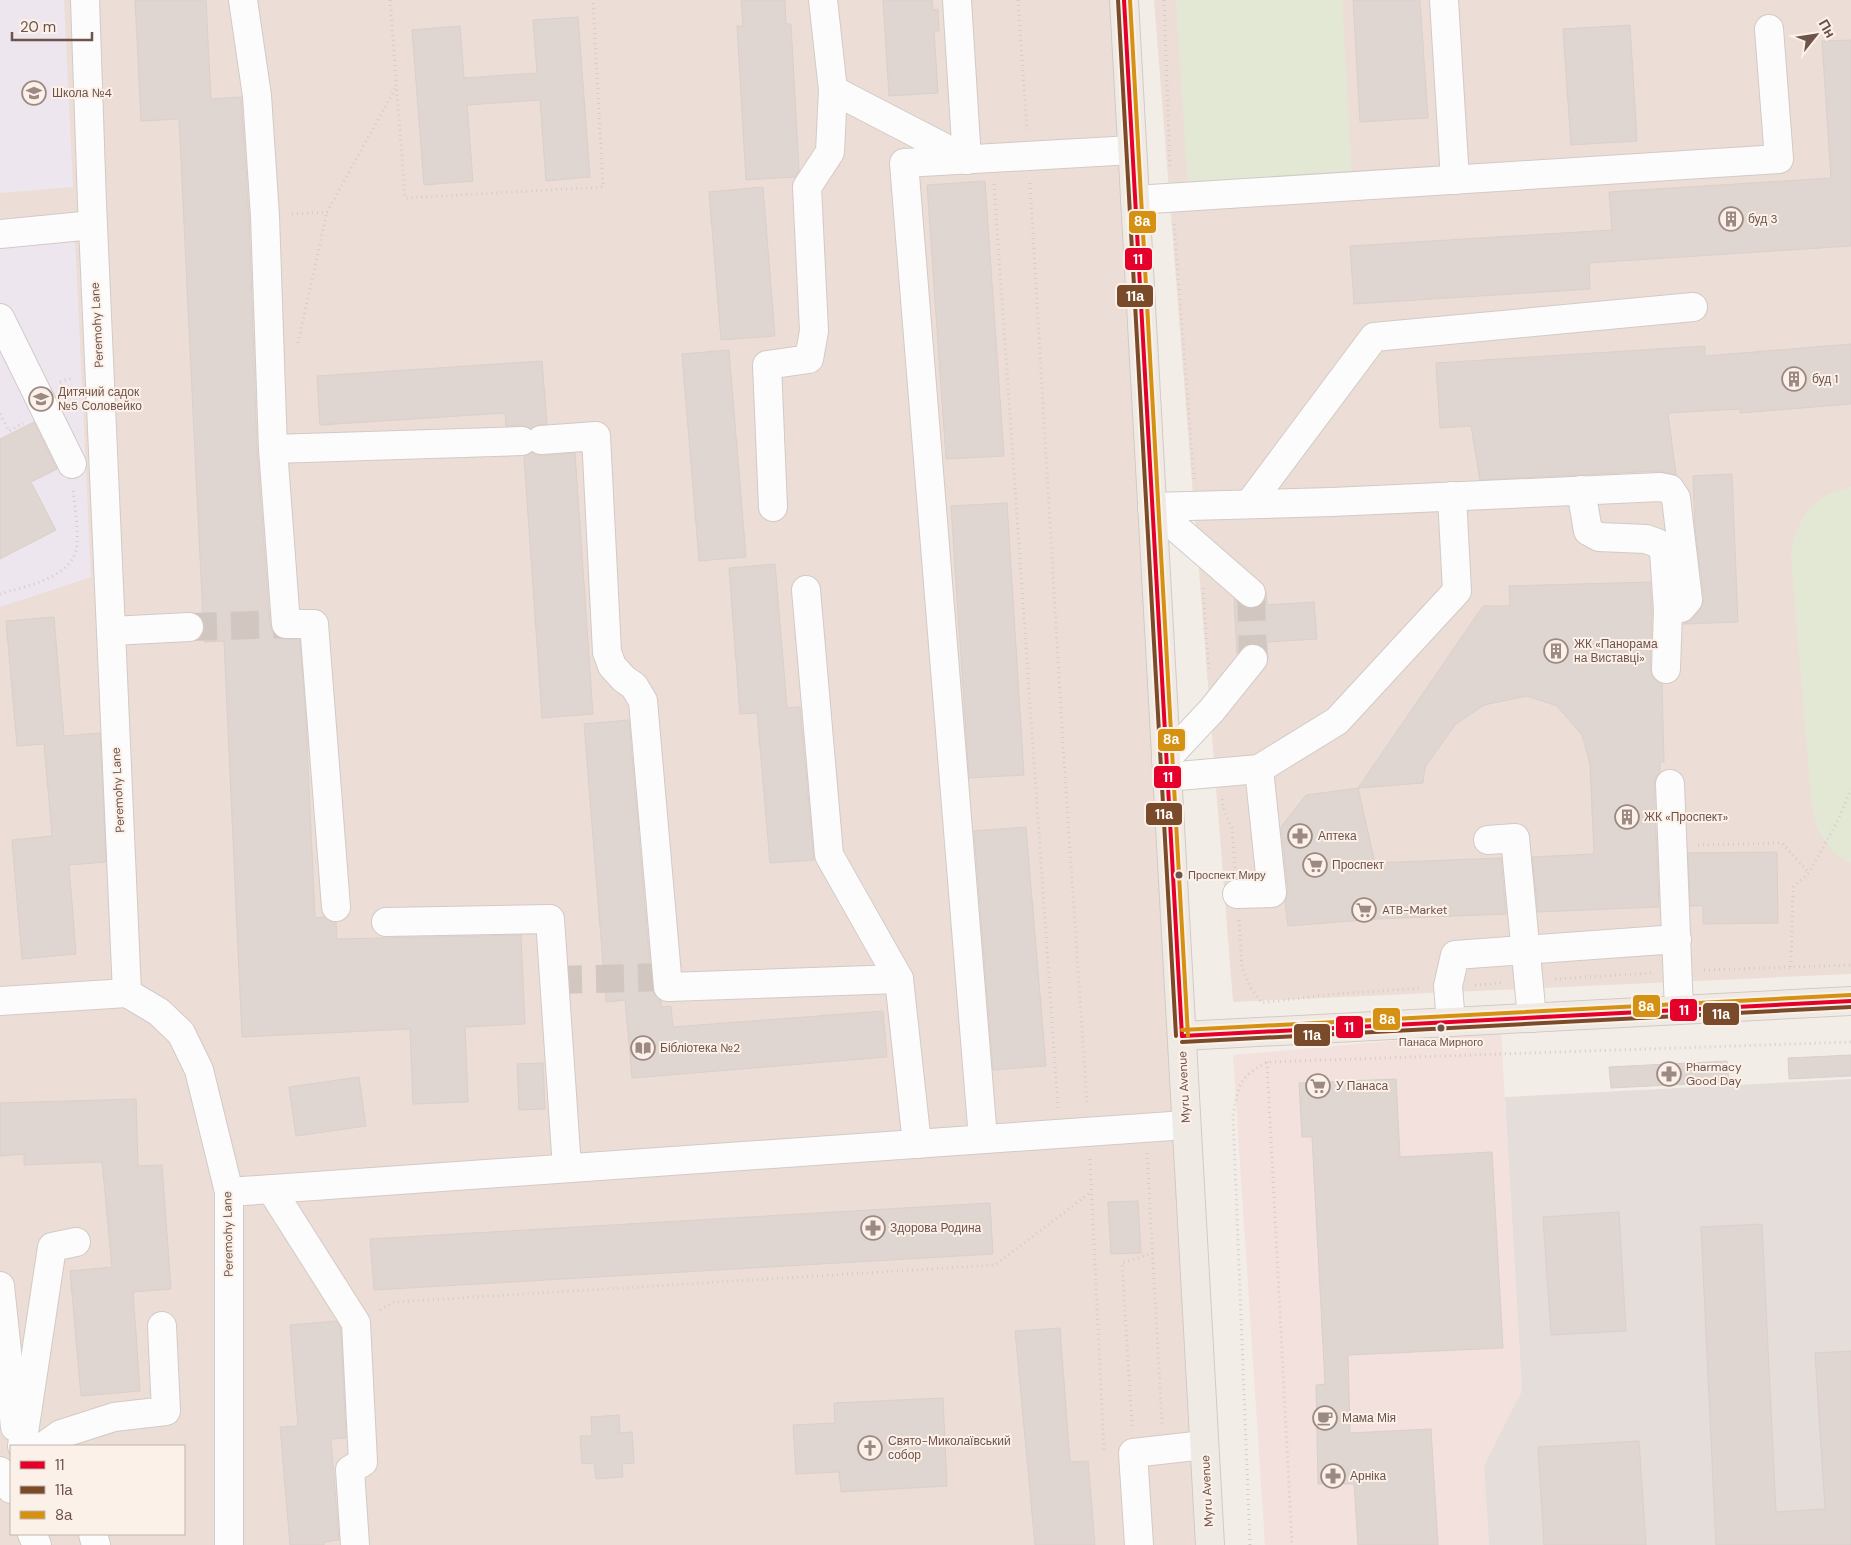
<svg xmlns="http://www.w3.org/2000/svg" width="1851" height="1545" viewBox="0 0 1851 1545" font-family="'DM Sans',sans-serif">
	<style>
		.residential { fill: #ecded6; fill-rule: evenodd }
		.commercial { fill: #f2e1dc }
		.industrial { fill: #e5ddd9 }
		.education { fill: #eee6ef }
		.green { fill: #e3e8d4 }
		.building { fill: #dfd5d1; stroke: #dbcfcb }
		.lines { fill: none; stroke-linecap: round; stroke-linejoin: round }
		.minor-tunnel { stroke: #d2c6c1; stroke-width: 28; stroke-dasharray: 28 14; stroke-linecap: butt }
		.minor-casing { stroke: #d2cac6; stroke-width: 30 }
		.major-casing { stroke: #d3c9c6; stroke-width: 30 }
		.path { stroke: #d4ccca; stroke-width: 3; stroke-dasharray: 1 4; stroke-linecap: butt }
		.minor { stroke: #fdfcfc; stroke-width: 28 }
		.major { stroke: #f0eae5; stroke-width: 28 }
		.bus-1-casing { stroke: #fcf1e8; stroke-width: 8 }
		.bus-2-casing { stroke: #fcf1e8; stroke-width: 8 }
		.bus-3-casing { stroke: #fcf1e8; stroke-width: 8 }
		.bus-1 { stroke: #e4002b; stroke-width: 4 }
		.bus-2 { stroke: #7a4b2a; stroke-width: 4 }
		.bus-3 { stroke: #d49113; stroke-width: 4 }
		.bus-dot { fill: #6d534c; stroke: #fcf1e8; stroke-width: 2 }
		.labels { text-anchor: middle; dominant-baseline: central; stroke-width: 4; stroke-linejoin: round; paint-order: stroke }
		.bus-label { font-size: 11px; fill: #6d534c; stroke: #fcf1e8; text-anchor: start }
		.poi-label { font-size: 12px; fill: #6d534c; stroke: #fcf1e8; text-anchor: start }
		.street-label { font-size: 12px; fill: #6d534c; stroke: #fcf1e8 }
		.line-badge { stroke: #fcf1e8; stroke-width: 2 }
		.badge-label { font-size: 14px; text-anchor: middle; font-weight: bold; fill: #fff }
	</style>
	<rect width="100%" height="100%" fill="#f3ede8"/>
	<g class="residential">
		<path d="M0,0H1110L1197,1545H0ZM11,1446H184V1534H11Z"/>
		<polygon points="1154,0 1851,0 1851,974 1233,1002"/>
	</g>
	<polygon class="commercial" points="1501,1031 1522,1392 1484,1466 1489,1545 1265,1545 1233,1055"/>
	<polygon class="industrial" points="1851,1079 1851,1545 1489,1545 1484,1466 1522,1391 1505,1097"/>
	<g class="education">
		<polygon points="0,0 64,0 73,187 0,193"/>
		<polygon points="74,217 91,577 0,607 0,220"/>
	</g>
	<g class="green">
		<polygon points="1176,0 1342,0 1352,177 1188,187"/>
		<path d="M1851,487V864L1832,851L1817,828L1811,799L1791,559C1792,534 1805,505 1829,494C1836,491 1844,490 1851,487Z"/>
	</g>
	<g class="building">
		<polygon points="135,0 206,0 211,99 241,97 249,217 257,450 270,625 273,633 279,638 300,640 306,720 315,918 325,917 330,921 336,922 337,939 521,935 525,1024 465,1027 468,1102 413,1104 410,1029 242,1037 224,641 204,642 205,627 203,620 179,119 141,121"/>
		<polygon points="741,0 785,0 786,24 791,24 799,171 795,177 746,180 737,26 743,26"/>
		<polygon points="883,0 932,0 933,10 938,9 939,31 934,31 938,93 889,96"/>
		<polygon points="1353,0 1420,0 1428,118 1360,122"/>
		<polygon points="578,17 590,177 546,181 540,100 467,105 473,181 424,185 412,30 460,26 464,78 537,73 533,20"/>
		<polygon points="1630,25 1637,141 1571,145 1563,29"/>
		<polygon points="1851,40 1851,246 1589,263 1590,289 1354,304 1350,246 1612,230 1609,192 1831,178 1822,41"/>
		<polygon points="985,181 1004,456 946,459 927,185"/>
		<polygon points="763,187 775,336 721,340 709,192"/>
		<polygon points="1851,344 1851,404 1740,413 1740,409 1668,413 1676,475 1659,471 1480,480 1471,426 1440,428 1436,363 1705,346 1705,356"/>
		<polygon points="729,350 746,557 699,561 682,354"/>
		<polygon points="542,361 547,424 539,425 531,429 522,425 506,426 505,413 320,425 317,376"/>
		<polygon points="34,422 57,469 31,482 56,530 0,559 0,439"/>
		<polygon points="532,452 542,456 575,453 593,714 542,718 524,456"/>
		<polygon points="1732,474 1738,622 1683,624 1693,618 1700,610 1704,599 1695,528 1693,476"/>
		<polygon points="1007,503 1024,775 969,778 951,506"/>
		<polygon points="775,564 787,708 800,707 814,860 770,863 757,713 740,714 729,568"/>
		<polygon points="1650,582 1652,610 1650,668 1652,677 1662,684 1664,762 1660,762 1660,772 1656,777 1654,785 1659,907 1538,912 1532,857 1594,854 1590,764 1582,735 1557,706 1527,696 1484,705 1456,724 1425,767 1423,783 1358,788 1483,606 1510,606 1509,586"/>
		<polygon points="1266,592 1267,605 1314,602 1317,639 1267,642 1268,658 1267,653 1263,647 1255,644 1247,645 1237,654 1234,599 1248,608 1256,608 1263,603"/>
		<polygon points="54,617 64,736 100,733 106,862 69,865 76,954 22,959 12,840 52,836 44,744 17,746 6,621"/>
		<polygon points="629,720 652,988 655,995 661,1001 661,1007 671,1006 673,1027 883,1011 887,1057 632,1078 625,1000 606,1002 584,724"/>
		<polygon points="1358,788 1375,863 1501,858 1506,914 1377,919 1288,926 1285,901 1288,891 1281,827 1306,795"/>
		<polygon points="1026,827 1046,1066 993,1070 974,831"/>
		<polygon points="1777,852 1778,923 1703,924 1703,906 1690,906 1688,853"/>
		<polygon points="1851,1055 1851,1076 1789,1079 1788,1058"/>
		<polygon points="1727,1061 1729,1082 1611,1088 1609,1067"/>
		<polygon points="543,1063 545,1109 519,1110 517,1064"/>
		<polygon points="359,1077 366,1126 296,1136 289,1087"/>
		<polygon points="1396,1079 1400,1157 1492,1152 1503,1348 1348,1355 1350,1433 1431,1429 1438,1545 1358,1545 1354,1484 1318,1484 1316,1385 1325,1384 1312,1137 1302,1137 1299,1083"/>
		<polygon points="136,1099 138,1166 162,1165 171,1289 133,1292 140,1391 81,1396 70,1271 112,1267 102,1162 24,1165 24,1154 0,1156 0,1103"/>
		<polygon points="1138,1201 1141,1253 1111,1254 1108,1202"/>
		<polygon points="990,1203 993,1254 374,1290 370,1239"/>
		<polygon points="1619,1212 1626,1331 1551,1335 1543,1217"/>
		<polygon points="1762,1224 1776,1512 1825,1509 1815,1353 1851,1351 1851,1545 1716,1545 1701,1227"/>
		<polygon points="336,1321 341,1328 346,1438 331,1439 339,1540 324,1542 324,1545 290,1545 280,1427 298,1426 290,1325"/>
		<polygon points="1060,1328 1070,1462 1088,1461 1095,1545 1035,1545 1015,1331"/>
		<polygon points="943,1398 947,1486 841,1492 839,1472 796,1474 793,1425 835,1423 834,1403"/>
		<polygon points="619,1415 620,1433 632,1432 634,1463 622,1464 623,1477 596,1479 594,1463 582,1464 580,1436 592,1436 591,1417"/>
		<polygon points="1639,1441 1646,1545 1544,1545 1538,1447"/>
	</g>
	<g class="lines">
		<g class="minor-tunnel">
			<polyline points="1251,593 1253,659"/>
			<polyline points="189,627 286,624"/>
			<polyline points="554,980 667,977"/>
		</g>
		<g class="minor-casing">
			<g id="minor">
				<polyline points="85,0 92,203 127,993 159,1012 181,1033 199,1070 229,1192 229,1545"/>
				<polyline points="243,0 257,96 265,216 273,449 286,624 314,624 336,907"/>
				<polyline points="823,0 833,90 966,159"/>
				<polyline points="957,0 967,160"/>
				<polyline points="1444,0 1455,180"/>
				<polyline points="1135,200 1779,159 1769,29"/>
				<polyline points="0,234 93,225"/>
				<polyline points="0,318 72,464"/>
				<polyline points="541,440 596,436 607,652 612,666 624,679 634,686 643,701 668,987 899,979"/>
				<polyline points="273,449 522,441"/>
				<polyline points="1581,490 1588,531 1599,537 1646,539 1657,543 1664,551 1668,610"/>
				<polyline points="1250,503 1374,337 1693,307"/>
				<polyline points="773,507 767,365 809,359 814,331 807,187 830,152 833,90"/>
				<polyline points="1152,507 1332,502 1660,487 1670,489 1676,498 1688,600 1681,608 1668,610 1666,669"/>
				<polyline points="1152,507 1251,593"/>
				<polyline points="806,590 829,855 899,979 917,1144"/>
				<polyline points="111,631 189,627"/>
				<polyline points="1166,759 1212,710 1253,659"/>
				<polyline points="1167,777 1259,769 1337,721 1457,591 1452,496"/>
				<polyline points="1670,784 1679,1010"/>
				<polyline points="1488,840 1515,838 1532,1018"/>
				<polyline points="1237,894 1272,893 1259,769"/>
				<polyline points="386,922 550,919 567,1168"/>
				<polyline points="0,1001 127,993"/>
				<polyline points="1451,1022 1448,986 1455,955 1677,939"/>
				<polyline points="983,1139 904,163 1132,150"/>
				<polyline points="271,1189 356,1323 363,1462 350,1470 355,1545"/>
				<polyline points="229,1192 1186,1125"/>
				<polyline points="0,1286 15,1427"/>
				<polyline points="22,1446 52,1247 76,1242"/>
				<polyline points="44,1446 61,1434 114,1417 166,1411 162,1326"/>
				<polyline points="0,1471 11,1489"/>
				<polyline points="32,1534 37,1545"/>
				<polyline points="93,1534 96,1545"/>
				<polyline points="1139,1545 1133,1453 1204,1445"/>
			</g>
		</g>
		<g class="major-casing">
			<g id="major">
				<polyline points="1124,0 1210,1545"/>
				<polyline points="1182,1036 1851,1001"/>
			</g>
		</g>
		<g class="path">
			<polyline points="390,0 405,198 603,187 593,0"/>
			<polyline points="1018,0 1027,130"/>
			<polyline points="1164,0 1170,170"/>
			<polyline points="1030,183 1063,745 1087,1105"/>
			<polyline points="994,184 1058,1108"/>
			<polyline points="292,214 327,212 396,87"/>
			<polyline points="1174,224 1194,479"/>
			<polyline points="298,343 327,212"/>
			<polyline points="60,382 73,378"/>
			<polyline points="0,414 9,431 23,423"/>
			<polyline points="1203,588 1209,671"/>
			<path d="M0,594C25,586 75,578 77,544C78,527 75,507 73,490"/>
			<polyline points="1222,799 1224,811 1232,828 1235,868"/>
			<polyline points="1698,845 1782,843 1809,873"/>
			<polyline points="1239,920 1242,968 1251,988 1262,1003 1333,994 1421,988"/>
			<polyline points="1791,967 1793,887 1809,873 1837,822 1851,789"/>
			<polyline points="1704,970 1851,965"/>
			<polyline points="1555,979 1651,973"/>
			<polyline points="1475,985 1501,983"/>
			<polyline points="1267,1062 1292,1545"/>
			<polyline points="1147,1153 1162,1424"/>
			<polyline points="1090,1159 1104,1452"/>
			<polyline points="380,1310 394,1302 995,1265 1091,1192"/>
			<polyline points="1132,1426 1122,1263 1153,1253"/>
			<path d="M1250,1545L1233,1114C1239,1083 1239,1078 1267,1062L1851,1042"/>
		</g>
		<use href="#minor" class="minor"/>
		<use href="#major" class="major"/>
		<g class="bus-1-casing">
			<g id="bus-1">
				<polyline points="1124,0 1182,1036"/>
				<polyline points="1182,1036 1851,1001"/>
			</g>
		</g>
		<g class="bus-2-casing">
			<g id="bus-2">
				<polyline points="1118,0 1176,1036"/>
				<polyline points="1182,1042 1851,1007"/>
			</g>
		</g>
		<g class="bus-3-casing">
			<g id="bus-3">
				<polyline points="1130,0 1188,1036"/>
				<polyline points="1182,1030 1851,995"/>
			</g>
		</g>
		<use href="#bus-1" class="bus-1"/>
		<use href="#bus-2" class="bus-2"/>
		<use href="#bus-3" class="bus-3"/>
	</g>
	<defs>
		<g id="school-ring" transform="scale(1.25)"><circle r="9.5" fill="#fcf1e8" stroke="#9c8983" stroke-width="1.5"/><path d="M0-5L7-2L0 1L-7-2ZM-4 1L0 2.5L4 1V4Q0 6-4 4Z" fill="#9c8983"/></g>
		<g id="building-ring" transform="scale(1.25)"><circle r="9.5" fill="#fcf1e8" stroke="#9c8983" stroke-width="1.5"/><path d="M-4-6H4V6H1V3H-1V6H-4ZM-2.5-4.3h1.7v1.8h-1.7ZM.8-4.3h1.7v1.8H.8ZM-2.5-1h1.7V.8h-1.7ZM.8-1h1.7V.8H.8Z" fill="#9c8983"/></g>
		<g id="pharmacy-ring" transform="scale(1.25)"><circle r="9.5" fill="#fcf1e8" stroke="#9c8983" stroke-width="1.5"/><path d="M-2-6h4v4h4v4h-4v4h-4v-4h-4v-4h4Z" fill="#9c8983"/></g>
		<g id="supermarket-ring" transform="scale(1.25)"><circle r="9.5" fill="#fcf1e8" stroke="#9c8983" stroke-width="1.5"/><path d="M-6-5.5h2.5l.6 2H6L4.5 2H-2.5L-4.4-4H-6ZM-1.5 3.2a1.3 1.3 0 1 0 .1 0ZM3 3.2a1.3 1.3 0 1 0 .1 0Z" fill="#9c8983"/></g>
		<g id="library-ring" transform="scale(1.25)"><circle r="9.5" fill="#fcf1e8" stroke="#9c8983" stroke-width="1.5"/><path d="M-6-4Q-3-5.5-.7-3.5V5Q-3 3-6 4ZM6-4Q3-5.5 .7-3.5V5Q3 3 6 4Z" fill="#9c8983"/></g>
		<g id="cafe-ring" transform="scale(1.25)"><circle r="9.5" fill="#fcf1e8" stroke="#9c8983" stroke-width="1.5"/><path d="M-5.5-4.5H6V0H3Q3 3.5 0 3.5H-2.5Q-5.5 3.5-5.5 0ZM3-3.2v2h1.7v-2ZM-6 4.5H4V6H-6Z" fill="#9c8983"/></g>
		<g id="church-ring" transform="scale(1.25)"><circle r="9.5" fill="#fcf1e8" stroke="#9c8983" stroke-width="1.5"/><path d="M-1.2-6h2.4v3.5h3.3v2.4h-3.3V6h-2.4V-.1h-3.3v-2.4h3.3Z" fill="#9c8983"/></g>
	</defs>
	<g fill-rule="evenodd">
		<use href="#school-ring" x="34" y="93"/>
		<use href="#building-ring" x="1731" y="219"/>
		<use href="#building-ring" x="1794" y="379"/>
		<use href="#school-ring" x="41" y="399"/>
		<use href="#building-ring" x="1556" y="651"/>
		<use href="#building-ring" x="1627" y="817"/>
		<use href="#pharmacy-ring" x="1300" y="836"/>
		<use href="#supermarket-ring" x="1315" y="865"/>
		<use href="#supermarket-ring" x="1364" y="910"/>
		<use href="#library-ring" x="643" y="1048"/>
		<use href="#pharmacy-ring" x="1669" y="1074"/>
		<use href="#supermarket-ring" x="1318" y="1086"/>
		<use href="#pharmacy-ring" x="873" y="1228"/>
		<use href="#cafe-ring" x="1325" y="1418"/>
		<use href="#church-ring" x="870" y="1448"/>
		<use href="#pharmacy-ring" x="1333" y="1476"/>
	</g>
	<g class="bus-dot">
		<circle cx="1179" cy="875" r="4.5"/>
		<circle cx="1441" cy="1028" r="4.5"/>
	</g>
	<g class="labels">
		<g class="bus-label">
			<text x="1188" y="875">Проспект Миру</text>
			<text x="1441" y="1042" text-anchor="middle">Панаса Мирного</text>
		</g>
		<g class="poi-label">
			<text x="52" y="93">Школа №4</text>
			<text x="1748" y="219">буд 3</text>
			<text x="1812" y="379">буд 1</text>
			<text x="58" y="392">Дитячий садок<tspan x="58" dy="14">№5 Соловейко</tspan></text>
			<text x="1574" y="644">ЖК «Панорама<tspan x="1574" dy="14">на Виставці»</tspan></text>
			<text x="1644" y="817">ЖК «Проспект»</text>
			<text x="1318" y="836">Аптека</text>
			<text x="1332" y="865">Проспект</text>
			<text x="1382" y="910">ATB-Market</text>
			<text x="660" y="1048">Бібліотека №2</text>
			<text x="1686" y="1067">Pharmacy<tspan x="1686" dy="14">Good Day</tspan></text>
			<text x="1336" y="1086">У Панаса</text>
			<text x="890" y="1228">Здорова Родина</text>
			<text x="1342" y="1418">Мама Мія</text>
			<text x="888" y="1441">Свято-Миколаївський<tspan x="888" dy="14">собор</tspan></text>
			<text x="1350" y="1476">Арніка</text>
		</g>
		<g class="street-label">
			<text transform="translate(97 325) rotate(-93)">Peremohy Lane</text>
			<text transform="translate(118 790) rotate(-93)">Peremohy Lane</text>
			<text transform="translate(1184 1087) rotate(-93)">Myru Avenue</text>
			<text transform="translate(228 1234) rotate(-91)">Peremohy Lane</text>
			<text transform="translate(1207 1491) rotate(-93)">Myru Avenue</text>
		</g>
	</g>
	<g class="line-badge">
		<rect x="1128" y="210" width="29" height="24" rx="5" fill="#d49113"/>
		<rect x="1124" y="247" width="29" height="24" rx="5" fill="#e4002b"/>
		<rect x="1116" y="284" width="38" height="24" rx="5" fill="#7a4b2a"/>
		<rect x="1157" y="728" width="29" height="24" rx="5" fill="#d49113"/>
		<rect x="1153" y="765" width="29" height="24" rx="5" fill="#e4002b"/>
		<rect x="1145" y="802" width="38" height="24" rx="5" fill="#7a4b2a"/>
		<rect x="1632" y="994" width="29" height="24" rx="5" fill="#d49113"/>
		<rect x="1669" y="998" width="29" height="24" rx="5" fill="#e4002b"/>
		<rect x="1702" y="1002" width="38" height="24" rx="5" fill="#7a4b2a"/>
		<rect x="1372" y="1007" width="29" height="24" rx="5" fill="#d49113"/>
		<rect x="1335" y="1015" width="29" height="24" rx="5" fill="#e4002b"/>
		<rect x="1293" y="1023" width="38" height="24" rx="5" fill="#7a4b2a"/>
	</g>
	<g class="badge-label">
		<text x="1142" y="226">8а</text>
		<text x="1138" y="264">11</text>
		<text x="1135" y="301">11а</text>
		<text x="1171" y="744">8а</text>
		<text x="1168" y="782">11</text>
		<text x="1164" y="819">11а</text>
		<text x="1646" y="1011">8а</text>
		<text x="1684" y="1015">11</text>
		<text x="1721" y="1019">11а</text>
		<text x="1387" y="1024">8а</text>
		<text x="1349" y="1032">11</text>
		<text x="1312" y="1040">11а</text>
	</g>
	<rect x="10" y="1445" width="175" height="90" fill="#fcf1e8" stroke="#c3b2aa"/>
	<rect x="20" y="1461" width="25" height="8" fill="#e4002b" stroke="#c3b2aa"/>
	<text x="55" y="1470" font-size="15" fill="#6d534c">11</text>
	<rect x="20" y="1486" width="25" height="8" fill="#7a4b2a" stroke="#c3b2aa"/>
	<text x="55" y="1495" font-size="15" fill="#6d534c">11а</text>
	<rect x="20" y="1511" width="25" height="8" fill="#d49113" stroke="#c3b2aa"/>
	<text x="55" y="1520" font-size="15" fill="#6d534c">8а</text>
	<g transform="translate(1816 35) rotate(60)" stroke="#fcf1e8" stroke-width="4" paint-order="stroke">
	<path d="M0-4L9 19L0 12L-9 19Z" fill="#6d534c"/>
	<text y="-8" font-size="14" font-weight="bold" text-anchor="middle" fill="#6d534c">Пн</text>
	</g>
	<path d="M12 32v8h80v-8" fill="none" stroke="#6d534c" stroke-width="2.5"/>
	<text x="20" y="32" font-size="15" fill="#6d534c" stroke="#fcf1e8" stroke-width="4" paint-order="stroke">20 m</text>
</svg>
